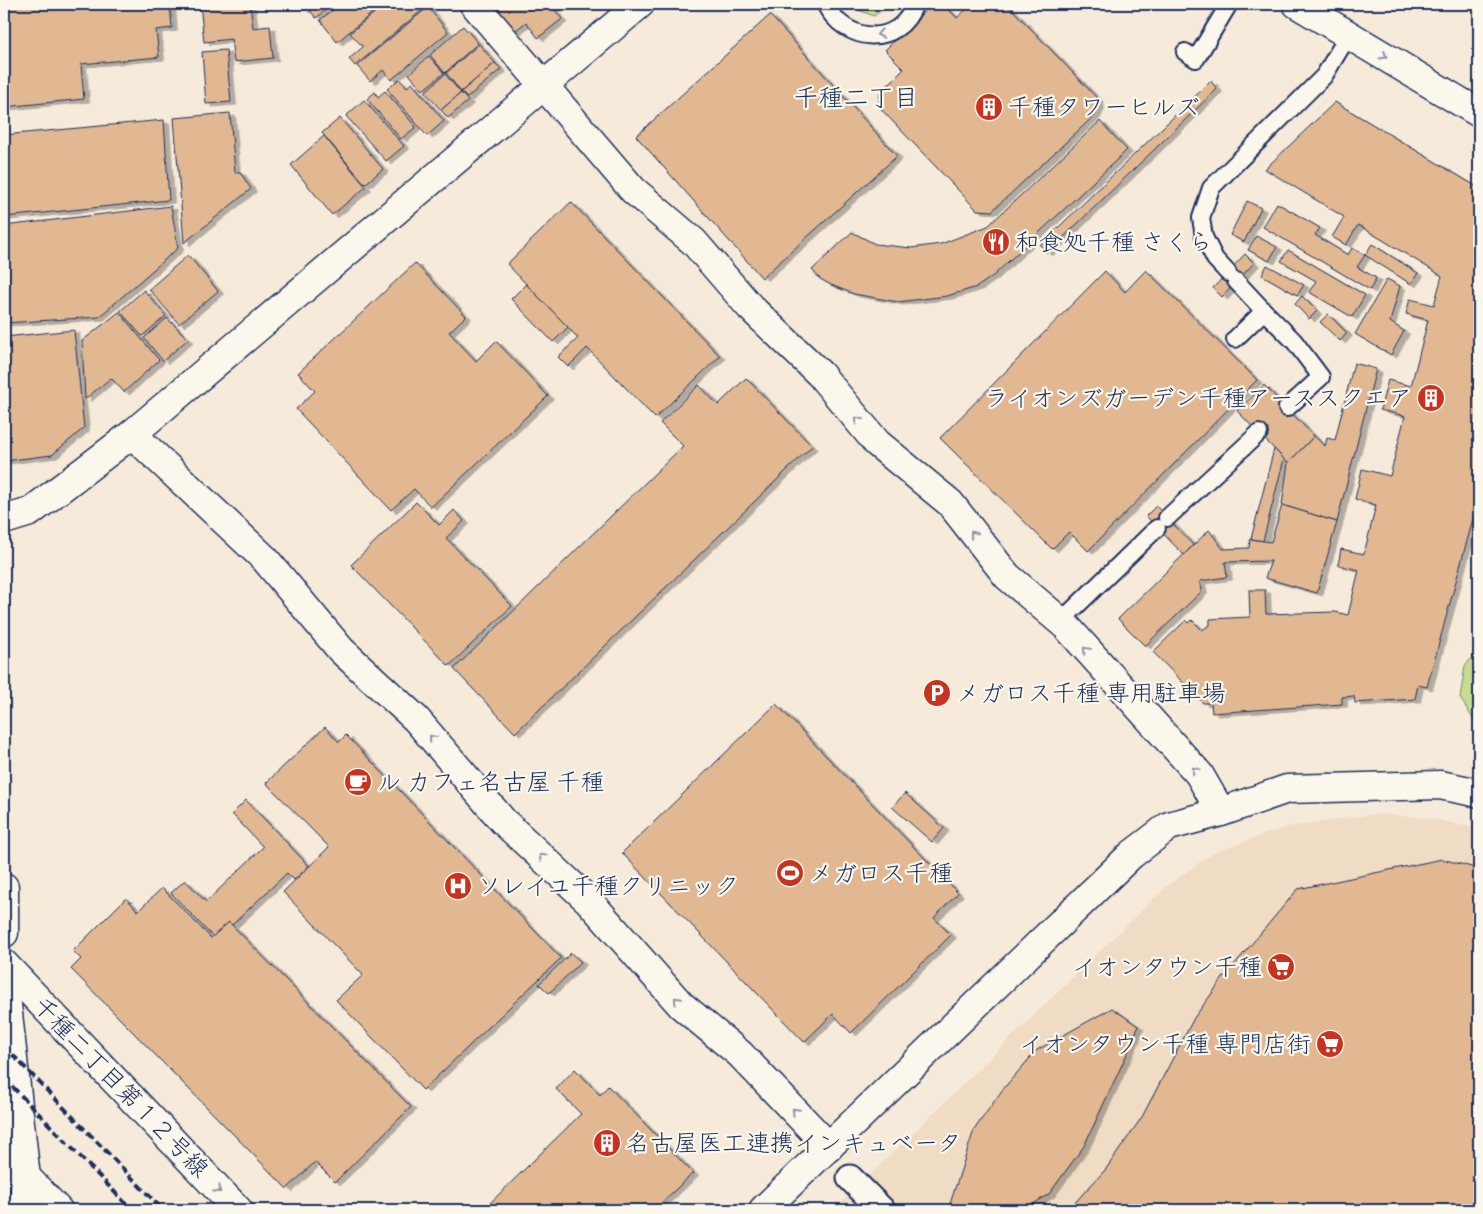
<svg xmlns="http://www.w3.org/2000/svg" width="1483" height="1214" viewBox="0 0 1483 1214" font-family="Caveat,'Klee One',sans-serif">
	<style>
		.built { fill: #f0dbc4 }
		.green { fill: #c8dc91; stroke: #728678 }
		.building { fill: #e1b892; stroke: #1b2f5e; filter: url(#shadow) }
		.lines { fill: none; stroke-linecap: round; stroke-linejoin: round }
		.service-casing { stroke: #1b2f5e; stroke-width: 20 }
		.pedestrian-casing { stroke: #1b2f5e; stroke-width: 29 }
		.minor-casing { stroke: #1b2f5e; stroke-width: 31 }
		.service { stroke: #fbf7ec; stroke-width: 16 }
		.pedestrian { stroke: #fbf7ec; stroke-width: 25 }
		.minor { stroke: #fbf7ec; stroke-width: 28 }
		.rail { stroke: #1b2f5e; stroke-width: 4; stroke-dasharray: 8 4; stroke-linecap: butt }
		.oneway { stroke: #8b93a5 }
		.labels { text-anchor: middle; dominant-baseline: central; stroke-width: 4.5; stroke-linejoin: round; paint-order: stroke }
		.poi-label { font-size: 24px; fill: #1b2f5e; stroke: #fbf7ec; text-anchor: start }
		.street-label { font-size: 24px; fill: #1b2f5e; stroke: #fbf7ec }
		.neighbourhood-label { font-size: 25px; fill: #1b2f5e; stroke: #fbf7ec }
	</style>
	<defs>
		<filter id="shadow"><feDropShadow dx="5.5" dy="3" stdDeviation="0" flood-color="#0004"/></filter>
	</defs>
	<rect width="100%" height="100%" fill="#f6eada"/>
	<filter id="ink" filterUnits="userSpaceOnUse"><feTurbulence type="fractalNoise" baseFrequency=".02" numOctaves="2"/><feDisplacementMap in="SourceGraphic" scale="10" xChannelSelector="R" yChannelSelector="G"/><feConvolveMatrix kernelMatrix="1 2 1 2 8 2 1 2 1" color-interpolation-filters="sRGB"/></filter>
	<g filter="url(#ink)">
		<polygon class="built" points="1376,814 1428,818 1479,829 1479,1210 834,1210 1168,885 1213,853 1286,827"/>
		<g class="green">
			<polygon points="854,4 890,4 874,16 856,9"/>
			<polygon points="1479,650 1479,758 1472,756 1479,728 1460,698 1465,666"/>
		</g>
		<g class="building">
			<polygon points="4,4 170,4 172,28 156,30 159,57 81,64 84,99 4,107"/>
			<polygon points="200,4 250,4 253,28 270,26 273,58 234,62 231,39 204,42"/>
			<polygon points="299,4 333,4 316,18 308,8 304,10"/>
			<polygon points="340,4 383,4 337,42 320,20"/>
			<polygon points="385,4 425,4 427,6 355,66 349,59 363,47 350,33"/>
			<polygon points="492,4 561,4 554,9 562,19 538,38 526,22 515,31"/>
			<polygon points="932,4 943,4 957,18 972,4 1007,4 1098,99 1099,106 1095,115 992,211 977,210 878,106 880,93 904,69 885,50"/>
			<polygon points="428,7 448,32 391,80 383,70 370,81 357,66"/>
			<polygon points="770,15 897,156 762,278 636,136"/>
			<polygon points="463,26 478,43 445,73 430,55"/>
			<polygon points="479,44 495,63 461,92 446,73"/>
			<polygon points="226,50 231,102 206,104 202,52"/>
			<polygon points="429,56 444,73 423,90 409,74"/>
			<polygon points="495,63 501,69 467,98 461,92"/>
			<polygon points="445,74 461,93 441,110 425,92"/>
			<polygon points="399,79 407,87 412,83 444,121 427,136 387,89"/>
			<polygon points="1211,81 1217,89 1047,253 1040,245"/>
			<polygon points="385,91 416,127 401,139 367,99 375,92 378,97"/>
			<polygon points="461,93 468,101 448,118 441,110"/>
			<polygon points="364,100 404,146 386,161 346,116"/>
			<polygon points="1335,102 1479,188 1479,497 1427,687 1418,685 1415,699 1355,703 1354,696 1342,697 1342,704 1212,713 1211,703 1203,703 1153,652 1186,620 1189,623 1192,620 1202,630 1210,625 1210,619 1250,617 1249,590 1265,590 1266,614 1335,612 1348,615 1359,570 1338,565 1341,549 1364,554 1376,505 1355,499 1362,469 1390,476 1405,416 1380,410 1388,380 1411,386 1428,320 1406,314 1410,299 1434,305 1442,276 1358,225 1346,245 1332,237 1344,217 1265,169"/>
			<polygon points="230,113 235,172 240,172 251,189 184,243 174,118"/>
			<polygon points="340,118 383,169 365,184 322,133"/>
			<polygon points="164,120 169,200 4,217 4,135"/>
			<polygon points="1100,121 1127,150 993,276 977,287 947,296 898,302 854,294 831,285 820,279 812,270 852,232 875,244 911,248 941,244 988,226"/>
			<polygon points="324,136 366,187 332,215 291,165"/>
			<polygon points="1247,201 1261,208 1244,242 1230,235"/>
			<polygon points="571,202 720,356 655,418 587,348 568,367 558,357 578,338 507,264"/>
			<polygon points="1277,203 1320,228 1315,235 1348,255 1352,248 1365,255 1357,267 1376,278 1370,290 1263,227"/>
			<polygon points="171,206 178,248 99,317 4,323 4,226"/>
			<polygon points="1256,236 1277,247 1269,261 1248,250"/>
			<polygon points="1372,244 1418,273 1411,284 1365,255"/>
			<polygon points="1288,250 1365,295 1352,317 1309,292 1316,281 1281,261"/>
			<polygon points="1245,254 1254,263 1222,297 1213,288"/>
			<polygon points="188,255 218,291 179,324 149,289"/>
			<polygon points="415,263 466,316 449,332 476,361 496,341 548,396 431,507 414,489 391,510 296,409 315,391 298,373"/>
			<polygon points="1267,265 1304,285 1297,295 1262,275"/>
			<polygon points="1146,270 1257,380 1088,551 1069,532 1052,549 940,438 1105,271 1125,292"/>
			<polygon points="1387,279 1400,286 1390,322 1404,331 1391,355 1355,334"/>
			<polygon points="526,284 568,327 553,342 511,299"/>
			<polygon points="144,290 166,316 142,336 120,311"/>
			<polygon points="1302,296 1317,311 1309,319 1295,304"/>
			<polygon points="119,312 159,360 124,392 111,378 85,399 82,341"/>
			<polygon points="1328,314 1347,333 1340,341 1320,322"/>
			<polygon points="167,318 188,339 163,361 144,338"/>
			<polygon points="74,330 84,428 52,455 4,461 4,337"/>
			<polygon points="1354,363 1376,369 1337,522 1282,505 1288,463 1314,436 1325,446 1327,438 1335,440"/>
			<polygon points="746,378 812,446 515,733 454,669 683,446 660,423 699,385 718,405"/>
			<polygon points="1264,385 1314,436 1288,463 1237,411"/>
			<polygon points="1274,449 1284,459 1263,541 1251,539"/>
			<polygon points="416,502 439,525 454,510 464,521 446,538 512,606 449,666 351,565"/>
			<polygon points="1282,505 1337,522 1317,593 1265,578 1271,561 1225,562 1227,577 1200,581 1202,591 1145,646 1118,619 1209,530 1223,549 1249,548 1250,539 1271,542"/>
			<polygon points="1156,506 1193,545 1184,555 1146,516"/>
			<polygon points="776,704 958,893 934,918 951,935 851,1033 833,1014 804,1042 622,853"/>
			<polygon points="325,727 339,742 346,735 561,958 423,1090 336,1000 363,975 283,892 329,847 266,783"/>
			<polygon points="905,793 944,828 932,842 892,807"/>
			<polygon points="246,800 309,866 294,880 287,873 232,925 229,922 213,937 171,893 185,880 206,902 263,847 232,814"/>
			<polygon points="1442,859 1479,869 1479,1210 1068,1210 1106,1169 1142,1117 1194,1018 1223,978 1298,889"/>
			<polygon points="162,888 211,938 229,922 411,1107 335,1182 315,1162 287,1189 71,969 81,959 73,951 126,898 138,911"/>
			<polygon points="571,953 581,962 549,993 539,984"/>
			<polygon points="1112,1008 1138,1026 1133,1041 1084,1146 1049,1194 1024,1210 948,1210 974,1130 1003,1089 1037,1050"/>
			<polygon points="575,1069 600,1095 608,1086 693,1173 654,1210 483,1210 581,1114 556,1089"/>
		</g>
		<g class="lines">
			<g class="service-casing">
				<g id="service">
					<path d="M825,4C845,43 898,49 915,4"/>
					<polyline points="1185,52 1196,59 1229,4"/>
					<polyline points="1228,273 1215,259 1204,237 1201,218 1211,188 1324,76 1349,34"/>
					<polyline points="1264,311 1294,341 1321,377 1287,408"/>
					<polyline points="1235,339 1264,311 1236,281"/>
					<polyline points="1167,518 1259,433"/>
					<polyline points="1060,622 1157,528"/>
				</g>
			</g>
			<g class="pedestrian-casing">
				<polyline id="pedestrian" points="850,1178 882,1210"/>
			</g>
			<g class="minor-casing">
				<g id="minor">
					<polyline points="474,4 633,190 694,242 750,307 820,374 877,443 950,503 1007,576 1066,626 1199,774 1221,812"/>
					<polyline points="1297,4 1479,113"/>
					<polyline points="132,434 265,559 341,650 416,719 503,821 589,901 681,1005 740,1054 829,1147"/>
					<polyline points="4,520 30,512 132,434 640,4"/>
					<polyline points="4,887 4,933"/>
					<polyline points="4,964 238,1210"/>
					<polyline points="4,977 26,1178 23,1210"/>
					<polyline points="4,1154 58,1210"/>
					<polyline points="763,1210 1131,855 1169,826 1221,812 1287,789 1440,785 1479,793"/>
				</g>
			</g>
			<use href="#service" class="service"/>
			<use href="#pedestrian" class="pedestrian"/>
			<use href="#minor" class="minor"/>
			<g class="rail">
				<polyline points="4,1046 163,1210"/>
				<polyline points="4,1078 132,1210"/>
			</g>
		</g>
		<defs><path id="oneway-chevron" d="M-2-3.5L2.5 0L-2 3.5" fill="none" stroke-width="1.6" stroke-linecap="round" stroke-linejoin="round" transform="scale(1.25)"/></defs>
		<g class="oneway">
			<use href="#oneway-chevron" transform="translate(880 34) rotate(169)"/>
			<use href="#oneway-chevron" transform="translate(1384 56) rotate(31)"/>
			<use href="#oneway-chevron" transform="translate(858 420) rotate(-129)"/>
			<use href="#oneway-chevron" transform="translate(973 534) rotate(-128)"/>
			<use href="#oneway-chevron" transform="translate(1086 650) rotate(-131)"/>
			<use href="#oneway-chevron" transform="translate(432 738) rotate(-131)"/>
			<use href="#oneway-chevron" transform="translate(1195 770) rotate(-130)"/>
			<use href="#oneway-chevron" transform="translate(542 857) rotate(-137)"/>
			<use href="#oneway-chevron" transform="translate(677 1000) rotate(-133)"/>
			<use href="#oneway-chevron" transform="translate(795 1111) rotate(-134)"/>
			<use href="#oneway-chevron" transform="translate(218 1190) rotate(46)"/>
		</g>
	</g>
	<defs>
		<g id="building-disc" transform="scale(1.4375)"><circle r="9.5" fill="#c8321e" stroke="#fbf7ec"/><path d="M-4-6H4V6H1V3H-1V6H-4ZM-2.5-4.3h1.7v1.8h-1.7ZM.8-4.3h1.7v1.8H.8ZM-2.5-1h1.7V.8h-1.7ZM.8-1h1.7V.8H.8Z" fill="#fff"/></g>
		<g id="restaurant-disc" transform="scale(1.4375)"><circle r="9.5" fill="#c8321e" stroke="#fbf7ec"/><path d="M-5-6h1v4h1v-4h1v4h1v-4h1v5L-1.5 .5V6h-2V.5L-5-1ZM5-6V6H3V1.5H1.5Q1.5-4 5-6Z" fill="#fff"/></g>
		<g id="parking-disc" transform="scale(1.4375)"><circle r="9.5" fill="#c8321e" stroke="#fbf7ec"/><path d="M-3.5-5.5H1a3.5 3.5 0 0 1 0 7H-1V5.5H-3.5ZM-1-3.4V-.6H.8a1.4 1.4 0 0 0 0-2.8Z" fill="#fff"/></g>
		<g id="cafe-disc" transform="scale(1.4375)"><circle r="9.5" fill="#c8321e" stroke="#fbf7ec"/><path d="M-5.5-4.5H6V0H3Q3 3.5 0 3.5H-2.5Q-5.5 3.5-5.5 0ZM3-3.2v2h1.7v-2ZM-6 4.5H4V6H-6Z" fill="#fff"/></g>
		<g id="stadium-disc" transform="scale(1.4375)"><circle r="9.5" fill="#c8321e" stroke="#fbf7ec"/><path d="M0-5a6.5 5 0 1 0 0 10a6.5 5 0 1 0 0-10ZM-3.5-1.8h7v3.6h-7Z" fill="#fff"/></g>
		<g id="hospital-disc" transform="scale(1.4375)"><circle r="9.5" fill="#c8321e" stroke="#fbf7ec"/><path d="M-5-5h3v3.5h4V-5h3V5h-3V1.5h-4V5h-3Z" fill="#fff"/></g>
		<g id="supermarket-disc" transform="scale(1.4375)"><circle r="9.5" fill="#c8321e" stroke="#fbf7ec"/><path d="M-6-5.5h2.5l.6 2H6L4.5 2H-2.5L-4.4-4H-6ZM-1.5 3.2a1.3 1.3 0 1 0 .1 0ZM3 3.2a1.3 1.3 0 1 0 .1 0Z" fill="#fff"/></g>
	</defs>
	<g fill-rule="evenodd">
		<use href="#building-disc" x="989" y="107"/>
		<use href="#restaurant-disc" x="996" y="242"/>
		<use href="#building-disc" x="1431" y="398"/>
		<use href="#parking-disc" x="937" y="693"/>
		<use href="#cafe-disc" x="358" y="782"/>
		<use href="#stadium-disc" x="790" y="873"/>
		<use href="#hospital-disc" x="458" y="886"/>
		<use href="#supermarket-disc" x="1281" y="967"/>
		<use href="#supermarket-disc" x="1330" y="1044"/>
		<use href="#building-disc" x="607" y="1143"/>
	</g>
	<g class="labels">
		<g class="poi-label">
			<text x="1008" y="107">千種タワーヒルズ</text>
			<text x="1015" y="242">和食処千種 さくら</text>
			<text x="1412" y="398" text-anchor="end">ライオンズガーデン千種アーススクエア</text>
			<text x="956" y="693">メガロス千種 専用駐車場</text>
			<text x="377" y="782">ル カフェ名古屋 千種</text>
			<text x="809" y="873">メガロス千種</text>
			<text x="477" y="886">ソレイユ千種クリニック</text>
			<text x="1262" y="967" text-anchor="end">イオンタウン千種</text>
			<text x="1311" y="1044" text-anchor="end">イオンタウン千種 専門店街</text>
			<text x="626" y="1143">名古屋医工連携インキュベータ</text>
		</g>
		<g class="street-label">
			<text transform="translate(121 1087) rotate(46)">千種二丁目第１２号線</text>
		</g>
		<g class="neighbourhood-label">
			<text x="856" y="98">千種二丁目</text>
		</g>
	</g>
	<rect width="1483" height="1214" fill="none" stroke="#fbf7ec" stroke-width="20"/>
	<rect x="10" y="10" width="1463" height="1194" fill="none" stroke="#1b2f5e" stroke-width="2" filter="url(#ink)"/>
</svg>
